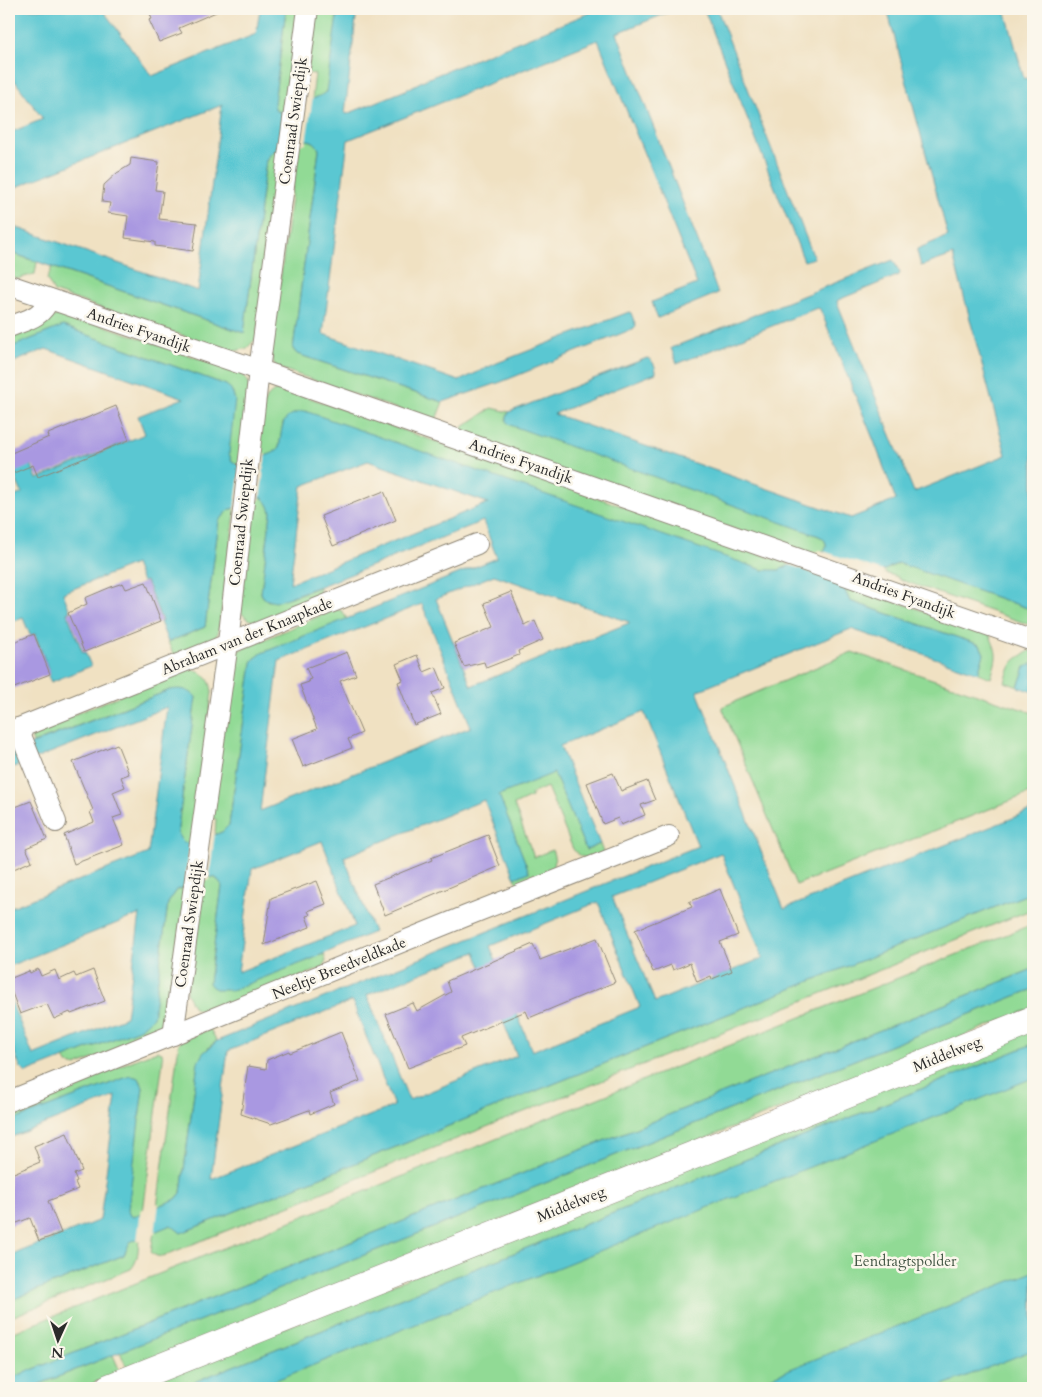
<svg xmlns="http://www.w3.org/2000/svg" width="1042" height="1397" viewBox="0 0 1042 1397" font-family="Cardo,serif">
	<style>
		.green { fill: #91da95; stroke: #5e8260 }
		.water { fill: #5ac7d2; stroke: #42797e; fill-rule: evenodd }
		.pier { fill: #f0e1c2 }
		.building { fill: #a998e1 }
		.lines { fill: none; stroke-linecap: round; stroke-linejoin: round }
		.street-casing { stroke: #8e8676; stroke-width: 22 }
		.secondary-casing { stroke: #8e8676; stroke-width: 29 }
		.street { stroke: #fff; stroke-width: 20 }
		.secondary { stroke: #fff; stroke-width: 28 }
		.labels { text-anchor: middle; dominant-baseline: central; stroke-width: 5; stroke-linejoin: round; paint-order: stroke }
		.street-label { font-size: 15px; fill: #2b2b2b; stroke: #fbf7ec }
		.park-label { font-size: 15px; fill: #445746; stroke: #fbf7ec }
	</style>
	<rect width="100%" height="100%" fill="#fbf7ec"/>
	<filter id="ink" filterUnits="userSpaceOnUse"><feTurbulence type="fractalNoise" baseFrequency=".02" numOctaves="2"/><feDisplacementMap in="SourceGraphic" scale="10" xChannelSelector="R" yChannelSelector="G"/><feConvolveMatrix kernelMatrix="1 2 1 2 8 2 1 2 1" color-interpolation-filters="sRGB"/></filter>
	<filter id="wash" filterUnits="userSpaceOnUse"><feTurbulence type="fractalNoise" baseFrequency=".0096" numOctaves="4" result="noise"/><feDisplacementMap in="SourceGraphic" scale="20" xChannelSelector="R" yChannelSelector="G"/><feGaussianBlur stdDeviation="1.12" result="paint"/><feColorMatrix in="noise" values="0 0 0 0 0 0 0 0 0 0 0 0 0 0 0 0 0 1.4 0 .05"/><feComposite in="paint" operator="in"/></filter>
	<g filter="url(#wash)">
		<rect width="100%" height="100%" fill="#f0e1c2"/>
		<g class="green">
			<polygon points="286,9 302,9 288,109 280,112 276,111 274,104"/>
			<path d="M316,9H338L328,87C325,95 319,96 312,99L315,74L307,73Z"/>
			<polygon points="308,140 316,143 319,150 293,349 297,354 443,402 435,422 276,367 273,361 271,352 298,143"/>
			<polygon points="283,148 256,339 247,348 232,352 54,292 47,279 52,267 244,333 266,161 272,152"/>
			<polygon points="9,252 37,262 35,274 17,279 9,276"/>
			<polygon points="65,312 243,374 250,385 239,466 231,460 229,453 233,393 226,385 63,326 9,348 9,335"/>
			<path d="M284,389L792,565L776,571L763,570L283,423L279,448L274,453L257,459L264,403C268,394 275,389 284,389Z"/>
			<path d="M492,408L509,412L506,420L819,536C825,539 828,544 825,550L812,556L459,434L463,427Z"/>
			<path d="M261,497C267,501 269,505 271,512L261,593L263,597L268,601L291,597L319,587L320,595L317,602L256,623L248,619L240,612L251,501Z"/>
			<polygon points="236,507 218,633 212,642 175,658 168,642 205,627 219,521 229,510"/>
			<polygon points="899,563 1033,610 1033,626 898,579 898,577 881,572"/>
			<path d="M853,587L989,633C998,655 998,654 991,678L978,673L984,654L980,645L850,601L845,591Z"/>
			<polygon points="336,609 342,611 347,619 262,653 253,660 252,663 229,825 222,832 215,835 216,819 209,817 235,652"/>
			<path d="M1033,649V664L1025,667L1018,687L1005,682C1012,659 1013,661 1033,649Z"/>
			<polygon points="852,652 1033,713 1033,792 796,885 722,707"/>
			<path d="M185,669C201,669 211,677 212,693L192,844C181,845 178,836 178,827L196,697L170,690L33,743L31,736L36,730Z"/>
			<path d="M554,772L586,850L600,844L604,855C591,859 582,861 573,849L547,787L531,794V797L514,805L534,857L552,850C563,875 537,881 520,889L515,878L529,872L498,795Z"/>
			<polygon points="210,877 216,878 222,886 209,983 307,961 324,954 326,961 323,968 206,1013 194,1008 186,993 201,881"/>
			<path d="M186,887L168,1015C163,1024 158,1030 149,1036L76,1066L68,1064L64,1058L139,1029L146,1024L153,1017L168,903L177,890Z"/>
			<path d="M1033,892V909L163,1256C158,1257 155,1256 151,1252L154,1232L171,1224L181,1233Z"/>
			<polygon points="1033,924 1033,969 9,1379 9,1334"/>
			<polygon points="1033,989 1033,1008 130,1368 126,1366 120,1352"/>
			<polygon points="1033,1028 1033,1044 179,1388 134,1388"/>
			<polygon points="210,1029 217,1041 209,1047 198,1062 181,1193 176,1199 157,1207 179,1043 181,1041"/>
			<path d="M157,1051L162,1053L163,1060L143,1212L133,1217L129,1214L127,1210L143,1087C140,1075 132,1076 122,1079L12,1121L11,1109Z"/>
			<polygon points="1033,1072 1033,1388 228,1388"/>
			<path d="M139,1238C138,1249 139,1260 131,1269L9,1318V1301L124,1255L129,1242Z"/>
			<polygon points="113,1355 119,1369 118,1374 81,1388 30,1388"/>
		</g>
		<g class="water">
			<path d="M9,9H102L152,76L256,34L260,9H286L274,104L276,111L280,112L322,95L326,92L338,9H357L345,113L347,114L406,90L424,80L599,9H677L617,33L718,293L658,318L657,317L652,302L697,284L598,40L348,140L323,334L459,381L497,363L629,312L631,313L636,326L635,328L501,382L443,402L297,354L293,349L319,150C317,144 314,141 308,140C294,144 273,146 266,160L244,333L9,252V225L198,291L222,105L9,190V133L43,119L9,73Z"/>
			<polygon points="704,9 717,9 814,258 804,261"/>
			<path d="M887,9H1005L1024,79L1033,76V610L898,563L845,591L850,601L980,645L984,654L978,673L851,629L697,691L784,909L1033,810V892L181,1233L171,1225L130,1242L124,1255L9,1301V1256L100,1220L116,1096L9,1138V1122L122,1079L131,1076L139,1078L143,1087L128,1210L129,1214L133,1217L176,1199L181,1193L198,1062L203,1053L217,1041L698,846L644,712L560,746L600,844L586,850L554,773L499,795L529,872L515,878L484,800L344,857L374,932L307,961L232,990H218L212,987L209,983L222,886L216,878L210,877L177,890L168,903L153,1017L146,1024L139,1029L26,1073L20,1067L9,1038V996L33,1055L126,1017L140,914L9,966V908L148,853L167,707L9,769V753L170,690C181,688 188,689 196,697L178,827C178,836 179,841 189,844L222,832L229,825L252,663L253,660L262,653L497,558L483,521L339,579L276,602C269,601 264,600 261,593L271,512C269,505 267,501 261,497L229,510L219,521L205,627L168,642L160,622L162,621L146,581L142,582L135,564L63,593L70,611L67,613L83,653L85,652L91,666L51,682L48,676L50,674L35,634L30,635L23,618L9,623V499L22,493L14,475L16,474L13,468L30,461L37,479L145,434L138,416L184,398L46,349L9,364V348L63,326L226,385L231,389L235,400L229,453L231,460L239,466L273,453L279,448C283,426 279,415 305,411L763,570H779L825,550C828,544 825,539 819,536L510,425C505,420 507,418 509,412L647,358C653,360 656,367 656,373L554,414L851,518L896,500L874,441L820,309L817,308L679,363H677L671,348L893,260L900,273L899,275L838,300L837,302L914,492L1006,455L953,255L921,266L917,251V249L948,236ZM368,461L488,503L290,583L302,486ZM494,575L629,622V623L471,686L436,599ZM422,604L471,727L260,811L279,661ZM322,841L355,926L238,972L252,869ZM721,853L763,958L655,1002L612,897ZM598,902L640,1007L532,1051L490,946ZM475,952L517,1056L409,1100L367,995ZM352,1001L394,1106L211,1179L228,1051Z"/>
			<polygon points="1032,664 1033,664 1033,692 1018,687 1025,667"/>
			<polygon points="1033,969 1033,989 30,1388 9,1388 9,1379"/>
			<polygon points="1033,1044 1033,1078 256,1388 179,1388"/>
			<polygon points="1033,1272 1033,1350 936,1388 743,1388"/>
		</g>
		<g class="pier">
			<polygon points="313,96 306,143 281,151 287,107"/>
			<polygon points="266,453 260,500 234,511 241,462"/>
			<polygon points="820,550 886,572 855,588 787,564"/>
			<polygon points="215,832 209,880 184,890 190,841"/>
			<polygon points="159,1203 155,1234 137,1241 141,1210"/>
		</g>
		<g id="blocks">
			<g class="building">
				<polygon points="148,9 223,9 179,28 182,33 159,42 149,20 152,19"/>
				<polygon points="131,158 159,162 155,190 163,191 159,219 197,223 193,251 155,246 155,242 125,238 128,216 108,213 110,203 102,202 104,185 117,173 130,165"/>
				<polygon points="116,406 129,440 38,477 33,465 9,475 9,454 49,437 48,434"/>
				<polygon points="384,491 396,520 333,546 321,516"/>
				<polygon points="146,582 161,621 84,652 68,613 87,604 85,598 111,587 123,583 126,589"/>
				<polygon points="511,592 525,626 535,621 543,640 518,651 519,655 486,668 484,662 464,667 454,643 494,627 484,603"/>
				<polygon points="34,634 50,674 9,690 9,644"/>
				<polygon points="347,652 356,675 340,681 362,733 348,739 352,748 303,767 292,739 317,729 300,685 309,682 308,680 311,679 306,668"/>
				<polygon points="417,655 424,672 436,667 445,688 432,693 441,714 414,725 398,682 403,680 396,664"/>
				<polygon points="117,744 129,774 121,777 125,787 113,792 122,815 113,818 124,845 74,864 64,835 94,822 90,812 93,810 73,762"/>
				<polygon points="613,773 621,791 647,781 655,800 641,805 645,815 621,825 618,818 603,824 587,783"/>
				<polygon points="31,801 47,839 26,848 32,861 9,871 9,807 10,809"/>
				<polygon points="488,835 500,866 385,915 373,884 432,860 431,858"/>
				<polygon points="317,881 326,904 308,911 310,915 306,916 310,927 264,945 271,898"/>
				<polygon points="720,889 738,935 720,942 732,971 712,979 711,976 697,982 690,963 673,970 671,965 653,972 635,930 692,907 689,902"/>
				<polygon points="597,938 615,982 529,1018 526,1011 461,1038 465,1046 408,1068 386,1014 413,1003 417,1011 451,992 447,981 533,944 540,960"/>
				<polygon points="38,969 41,976 55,970 59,980 74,973 76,977 93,970 105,1001 71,1014 70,1012 54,1019 47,1004 20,1014 9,985 9,979 29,971 30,973"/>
				<polygon points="341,1032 360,1081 330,1093 334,1104 310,1114 309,1110 271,1124 241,1114 248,1066 266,1069 267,1060 289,1051 290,1053"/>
				<polygon points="67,1133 82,1171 74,1174 77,1181 75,1182 78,1189 48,1201 61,1233 39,1241 30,1218 9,1226 9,1175 40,1162 34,1146"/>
			</g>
		</g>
	</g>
	<g filter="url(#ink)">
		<use href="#blocks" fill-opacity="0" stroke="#8e8676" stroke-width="1"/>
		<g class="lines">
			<g class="street-casing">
				<g id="street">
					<polyline points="9,285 274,375 1033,641"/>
					<path d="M9,327C26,320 42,318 49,299"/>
					<polyline points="18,728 56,822"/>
					<polyline points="9,732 477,544"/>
					<polyline points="173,1035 228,643 259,370 308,9"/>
					<polyline points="9,1101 466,916 669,836"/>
				</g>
			</g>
			<g class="secondary-casing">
				<polyline id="secondary" points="109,1388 1033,1020"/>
			</g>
			<use href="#street" class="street"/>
			<use href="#secondary" class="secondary"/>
		</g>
	</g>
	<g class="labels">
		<g class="street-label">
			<text transform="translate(293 121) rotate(-82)">Coenraad Swiepdijk</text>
			<text transform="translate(139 330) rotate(19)">Andries Fyandijk</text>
			<text transform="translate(521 461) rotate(19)">Andries Fyandijk</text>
			<text transform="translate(241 522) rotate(-84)">Coenraad Swiepdijk</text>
			<text transform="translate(904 595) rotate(20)">Andries Fyandijk</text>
			<text transform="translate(247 636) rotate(-22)">Abraham van der Knaapkade</text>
			<text transform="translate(189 924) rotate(-82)">Coenraad Swiepdijk</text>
			<text transform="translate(339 968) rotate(-22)">Neeltje Breedveldkade</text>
			<text transform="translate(947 1054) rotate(-22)">Middelweg</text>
			<text transform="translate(571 1204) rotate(-22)">Middelweg</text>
		</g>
		<g class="park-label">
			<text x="905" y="1261">Eendragtspolder</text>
		</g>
	</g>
	<rect width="1042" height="1397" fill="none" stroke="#fbf7ec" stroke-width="30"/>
	<g transform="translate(58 1340) rotate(183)" stroke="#fbf7ec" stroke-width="4" paint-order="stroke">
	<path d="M0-4L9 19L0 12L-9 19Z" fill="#2b2b2b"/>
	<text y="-8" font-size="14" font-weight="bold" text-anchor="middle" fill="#2b2b2b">N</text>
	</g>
</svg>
